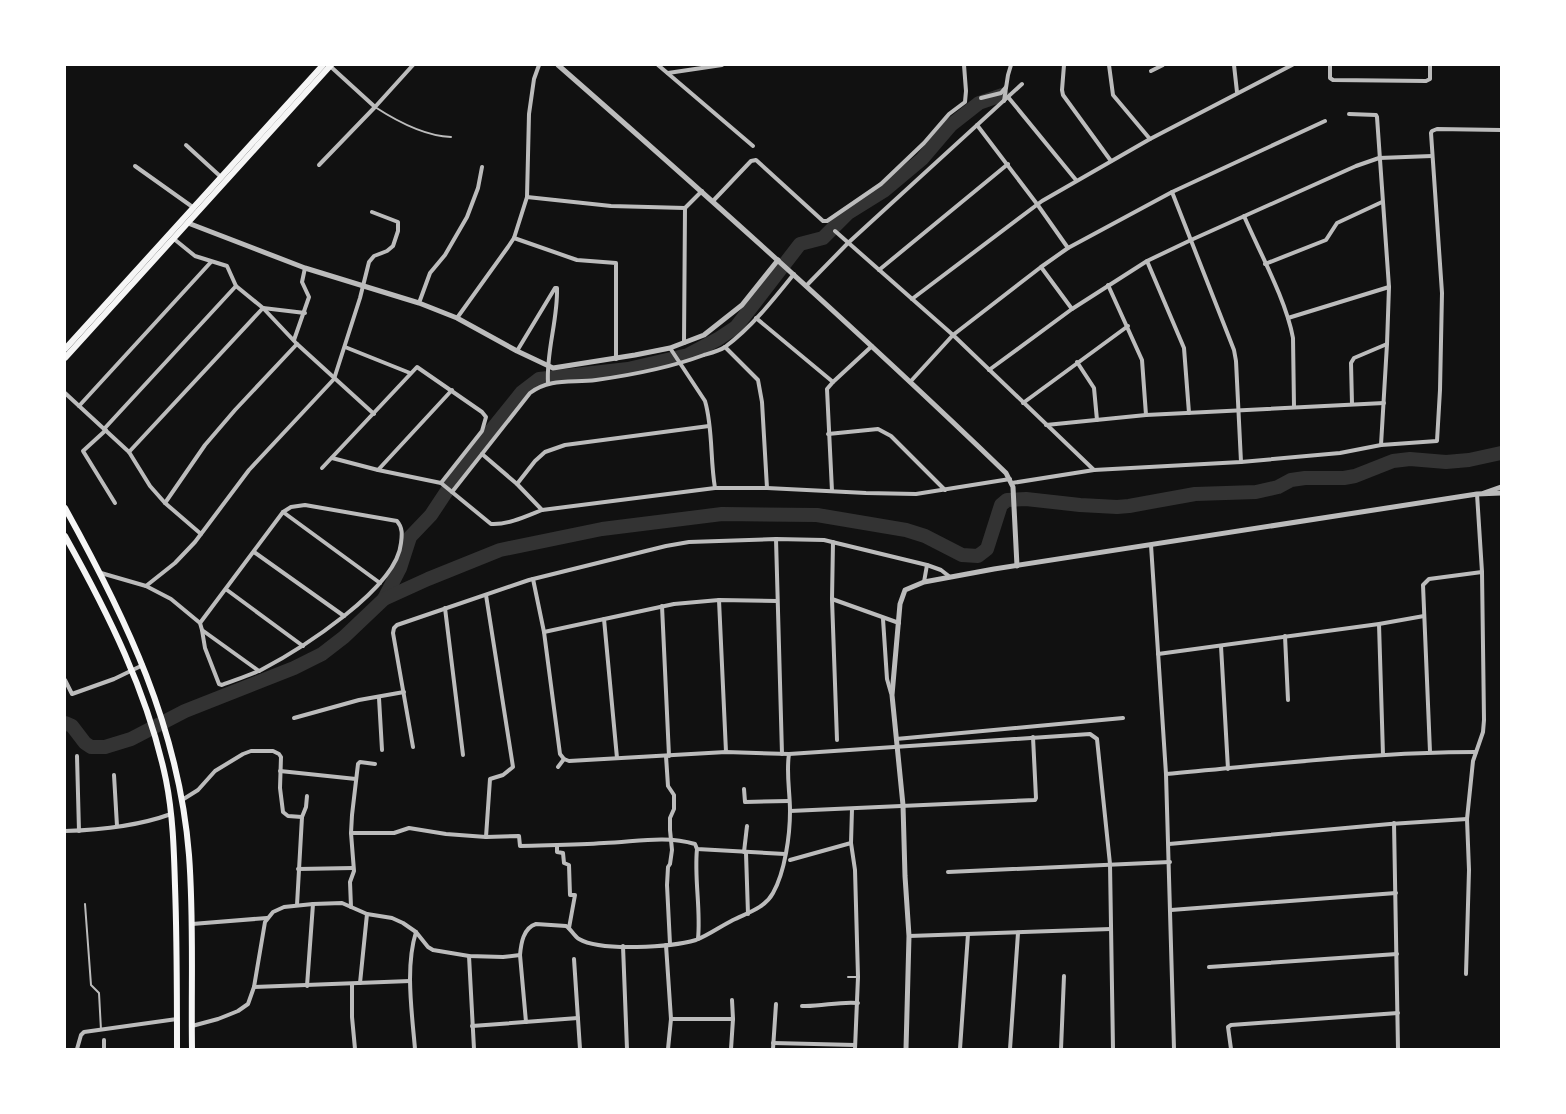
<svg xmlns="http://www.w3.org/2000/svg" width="1566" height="1114" viewBox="0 0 1566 1114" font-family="Poppins,sans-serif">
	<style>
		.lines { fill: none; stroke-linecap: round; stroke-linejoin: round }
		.river { stroke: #333; stroke-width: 14 }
		.service { stroke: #bcbcbc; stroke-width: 2 }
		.minor { stroke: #bcbcbc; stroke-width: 4 }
		.tertiary { stroke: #bcbcbc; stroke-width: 5 }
		.primary { stroke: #f5f5f5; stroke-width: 6 }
	</style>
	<rect width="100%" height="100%" fill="#111"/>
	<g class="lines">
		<g class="river">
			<polyline points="384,599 400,568 410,537 431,515 468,459 522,392 539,379 628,369 688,355 718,339 736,327 800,244 823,238 848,213 885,190 922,159 951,125 979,103 1002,95"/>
			<polyline points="65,723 72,726 85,743 91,747 105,747 131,739 185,711 294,668 322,654 344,637 384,599 428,579 500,550 602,529 722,514 817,515 906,530 925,536 962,555 978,556 987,549 1001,505 1007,500 1026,499 1080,505 1117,507 1129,506 1195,494 1256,492 1278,487 1291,480 1305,478 1344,478 1355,476 1393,461 1410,459 1446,462 1469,460 1501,453"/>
		</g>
		<g class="service">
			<path d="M375,107C398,122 424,136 451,137"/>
			<polyline points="85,904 91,985 99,993 101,1030"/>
			<polyline points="848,977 858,977"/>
		</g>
		<g class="minor">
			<polyline points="658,65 753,146"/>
			<polyline points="1064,65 1062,90 1063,95 1111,161"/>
			<polyline points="1109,65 1113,95 1150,139"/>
			<polyline points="1234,65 1237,92"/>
			<polyline points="1330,65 1330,78 1333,80 1426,81 1430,79 1430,65"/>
			<polyline points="330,66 375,107"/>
			<polyline points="1151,71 1163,65"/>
			<polyline points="668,73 722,65"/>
			<polyline points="1008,97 1076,180"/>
			<polyline points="981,98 1001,93 1006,87"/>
			<polyline points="1004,101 1008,75 1011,65"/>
			<polyline points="1349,114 1376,115 1377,117 1389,287 1387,344 1381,445"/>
			<polyline points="977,125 1037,204 1068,248"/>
			<polyline points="186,145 221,177"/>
			<polyline points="319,165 375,107 413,65"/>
			<polyline points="135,166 194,208"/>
			<polyline points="1172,192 1234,350 1236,361 1241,462"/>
			<polyline points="527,197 611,206 685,208 702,191"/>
			<polyline points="713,201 751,161 756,160 823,221 827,221 881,184 924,143 949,114 965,102 966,91 964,65"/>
			<path d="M1244,216C1260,253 1286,300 1293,338L1294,407"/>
			<polyline points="835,231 953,335 1094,470"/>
			<polyline points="514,238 577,260 616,263 616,359"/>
			<polyline points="174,239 195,256 227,266 236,286 263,308 297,344 374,414"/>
			<polyline points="1147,261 1184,348 1189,413"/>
			<polyline points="1265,264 1326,240 1337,223 1382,202"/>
			<polyline points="1041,267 1072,309"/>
			<polyline points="879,270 1008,164"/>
			<polyline points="1108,285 1142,360 1146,415"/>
			<polyline points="806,286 848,243 1022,84"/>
			<polyline points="912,299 1042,201 1150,139 1292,65"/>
			<polyline points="419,303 430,273 445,255 467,217 478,188 482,167"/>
			<polyline points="263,308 305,313"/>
			<polyline points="457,318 508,247 514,238 527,197 529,114 534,79 539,65"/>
			<polyline points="756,318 833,382"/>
			<polyline points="1288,318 1389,287"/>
			<polyline points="294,340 309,297 302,282 305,268"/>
			<polyline points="684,343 685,208"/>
			<polyline points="345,347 410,373"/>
			<polyline points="725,347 758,380 762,402 767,488"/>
			<path d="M670,348L705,401C713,428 710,459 715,488"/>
			<path d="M517,351L555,288H557C558,320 546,351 548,383"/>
			<polyline points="1077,362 1094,388 1097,420"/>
			<polyline points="989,370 1072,309 1147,261 1191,240 1356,166 1379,158 1432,156"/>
			<polyline points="911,381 953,335 1041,267 1068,248 1172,192 1325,121"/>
			<polyline points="65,393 129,452 150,486 165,503 201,534"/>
			<polyline points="1023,403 1128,326"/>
			<polyline points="1352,404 1351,363 1354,358 1387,344"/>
			<polyline points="79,406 211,262"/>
			<polyline points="1046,425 1146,415 1384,403"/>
			<polyline points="104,429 236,286"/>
			<polyline points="106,430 83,451 115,503"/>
			<polyline points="828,434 878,429 891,436 945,490"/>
			<polyline points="129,452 263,308"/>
			<polyline points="482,454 517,484 542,510"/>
			<path d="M332,458L378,470L441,483L491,524C508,525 527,516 542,510L715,488H767L866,493L916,494L1010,479"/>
			<polyline points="322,468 417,367 482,412 486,417 482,431 441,483"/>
			<polyline points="378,470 452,390"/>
			<polyline points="1012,483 1094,470 1241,462 1340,453 1381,445 1437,441 1440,390 1442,293 1431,133 1432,131 1437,129 1501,130"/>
			<polyline points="517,484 535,461 545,452 565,445 709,426"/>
			<polyline points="832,491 827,389 833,382 872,346"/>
			<path d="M452,492L530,393C550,378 571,383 596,380C632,375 669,368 704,355C711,353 719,351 725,347C751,328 774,299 794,274"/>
			<polyline points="165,503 205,445 235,410 297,344"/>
			<polyline points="283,512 380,583"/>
			<polyline points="776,539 782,754"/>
			<polyline points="833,542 832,599 837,740"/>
			<polyline points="1151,545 1166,774 1174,1049"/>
			<polyline points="254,552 344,616"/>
			<polyline points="101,573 146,586 171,599 200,623 202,630 259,671"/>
			<polyline points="533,579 544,632 560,754 564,759 569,761 726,752 789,754 1090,734 1097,739 1110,864 1113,1049"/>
			<polyline points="924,582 927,565"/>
			<polyline points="146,586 175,563 195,542 249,470 334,379 360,298 369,262 374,256 387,251 393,246 398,231 398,222 372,212"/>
			<polyline points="227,590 303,646"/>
			<polyline points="486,595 513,767 503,775 490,779 486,837"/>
			<polyline points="832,599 899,623"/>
			<polyline points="719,600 726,752"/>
			<polyline points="662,606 669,756"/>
			<polyline points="445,608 463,755"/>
			<polyline points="604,619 617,758"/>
			<polyline points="883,619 887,679 891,693"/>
			<path d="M200,623L283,512L291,507L305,505L397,521C403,528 402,535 401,543C397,589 299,650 261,670C248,676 235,680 222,685L219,684L205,648L202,630"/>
			<polyline points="1379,624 1383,755"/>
			<polyline points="544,632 674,604 719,600 777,601"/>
			<polyline points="1285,636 1288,700"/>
			<polyline points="1221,646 1228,769"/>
			<polyline points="1158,654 1379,624 1424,616"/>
			<polyline points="65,680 72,694 114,679 143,665"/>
			<polyline points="379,698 382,750"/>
			<polyline points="294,718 359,700 404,692"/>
			<polyline points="896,739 1123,718"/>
			<polyline points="413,747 393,633 394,628 397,625 529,580 666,546 689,542 776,539 824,540 927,565 941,570 950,577"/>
			<polyline points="1430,752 1423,585 1429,579 1482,572"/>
			<polyline points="77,756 79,831"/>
			<polyline points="666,756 668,786 674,795 674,809 670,818 670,830 672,850 670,864 668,867 667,885 670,944"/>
			<polyline points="558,767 564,759"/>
			<polyline points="280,771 356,779"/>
			<path d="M1166,774C1269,765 1373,752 1476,752"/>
			<polyline points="114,775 117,826"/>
			<polyline points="744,789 745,802 789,801"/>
			<polyline points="182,800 198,790 215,771 243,754 251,751 273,751 279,754 281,757 280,788 283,812 288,816 302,817"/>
			<polyline points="852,809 851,843 855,870 858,977 855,1049"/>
			<polyline points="790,811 1035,800 1036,798 1033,737"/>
			<polyline points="1394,823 1398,1049"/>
			<path d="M65,831C100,830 138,826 171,814"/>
			<path d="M351,833H394L409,828L446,834L486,837L519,836L520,846C548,845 576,845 604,843C635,842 665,835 695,844L697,849L785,854"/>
			<polyline points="1169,844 1390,824 1467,819"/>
			<polyline points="557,845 557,852 563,853 564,863 569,865 570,895 575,895 569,928"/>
			<path d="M697,849C694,879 701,909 698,939"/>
			<polyline points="744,852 747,826"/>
			<polyline points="746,853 748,914"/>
			<polyline points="790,860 851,843"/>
			<polyline points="298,869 353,868"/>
			<polyline points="948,872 1170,862"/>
			<polyline points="297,905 302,817 306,807 307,796"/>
			<polyline points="351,907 350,882 354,871 351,833 352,815 358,764 360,762 375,764"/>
			<polyline points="1171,910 1396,893"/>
			<polyline points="192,924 267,918"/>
			<polyline points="909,936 1111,929"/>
			<polyline points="666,945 671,1019 668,1049"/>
			<polyline points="623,946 627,1049"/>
			<polyline points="520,955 526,1022"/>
			<polyline points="469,956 474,1049"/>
			<polyline points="574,959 580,1049"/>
			<polyline points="1209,967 1397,954"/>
			<polyline points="1466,974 1469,870 1467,819 1473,761 1483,732 1484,720 1482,572 1477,494"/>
			<polyline points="360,983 367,914"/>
			<polyline points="352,984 352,1017 355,1049"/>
			<polyline points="307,986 313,904"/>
			<polyline points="254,987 410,981"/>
			<path d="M802,1006C821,1007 839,1001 858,1003"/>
			<polyline points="671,1019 733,1019"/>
			<path d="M192,1026L218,1019L238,1011L248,1004L254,987L265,922L273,912L284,907L313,904L342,903L367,914L392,918L403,923L416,932L428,947L433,950L469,956L503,957L520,955C521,944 523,928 536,924L566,926C571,929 574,936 579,939C601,952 672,947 696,940C709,935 721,926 733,920C747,913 765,908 773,893C785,872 790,835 790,811C790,792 786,773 789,754"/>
			<polyline points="472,1026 578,1018"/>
			<polyline points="773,1043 855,1045"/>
			<polyline points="77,1049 81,1035 84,1032 177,1019"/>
			<polyline points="104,1049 104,1040"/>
			<path d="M415,1049C412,1013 405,967 416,932"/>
			<polyline points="731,1049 733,1019 732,1000"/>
			<polyline points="773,1049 776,1004"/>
			<polyline points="960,1049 968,934"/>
			<polyline points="1010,1049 1018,933"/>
			<polyline points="1061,1049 1064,976"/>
			<polyline points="1231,1049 1228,1027 1231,1025 1398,1013"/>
		</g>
		<g class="tertiary">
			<path d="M558,65C710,198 861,333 1006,473L1013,487L1017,566"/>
			<polyline points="188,223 305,268 419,303 457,318 517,351 553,368 635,355 670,348 704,335 742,305 778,260"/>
			<polyline points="1484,493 1501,487"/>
			<polyline points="906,1049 909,936 905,876 903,805 892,695 900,604 905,590 924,582 994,569 1477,494 1501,493"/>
		</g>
		<g class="primary">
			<polyline points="65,349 323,65"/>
			<polyline points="65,358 331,65"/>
			<path d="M65,508C126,618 179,728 189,855C194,920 191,985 192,1049"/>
			<path d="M65,536C108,613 148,693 166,780C173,815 174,851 175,886C177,940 177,995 177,1049"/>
		</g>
	</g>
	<rect width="1566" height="1114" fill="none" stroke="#ffffff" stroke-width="132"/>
</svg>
